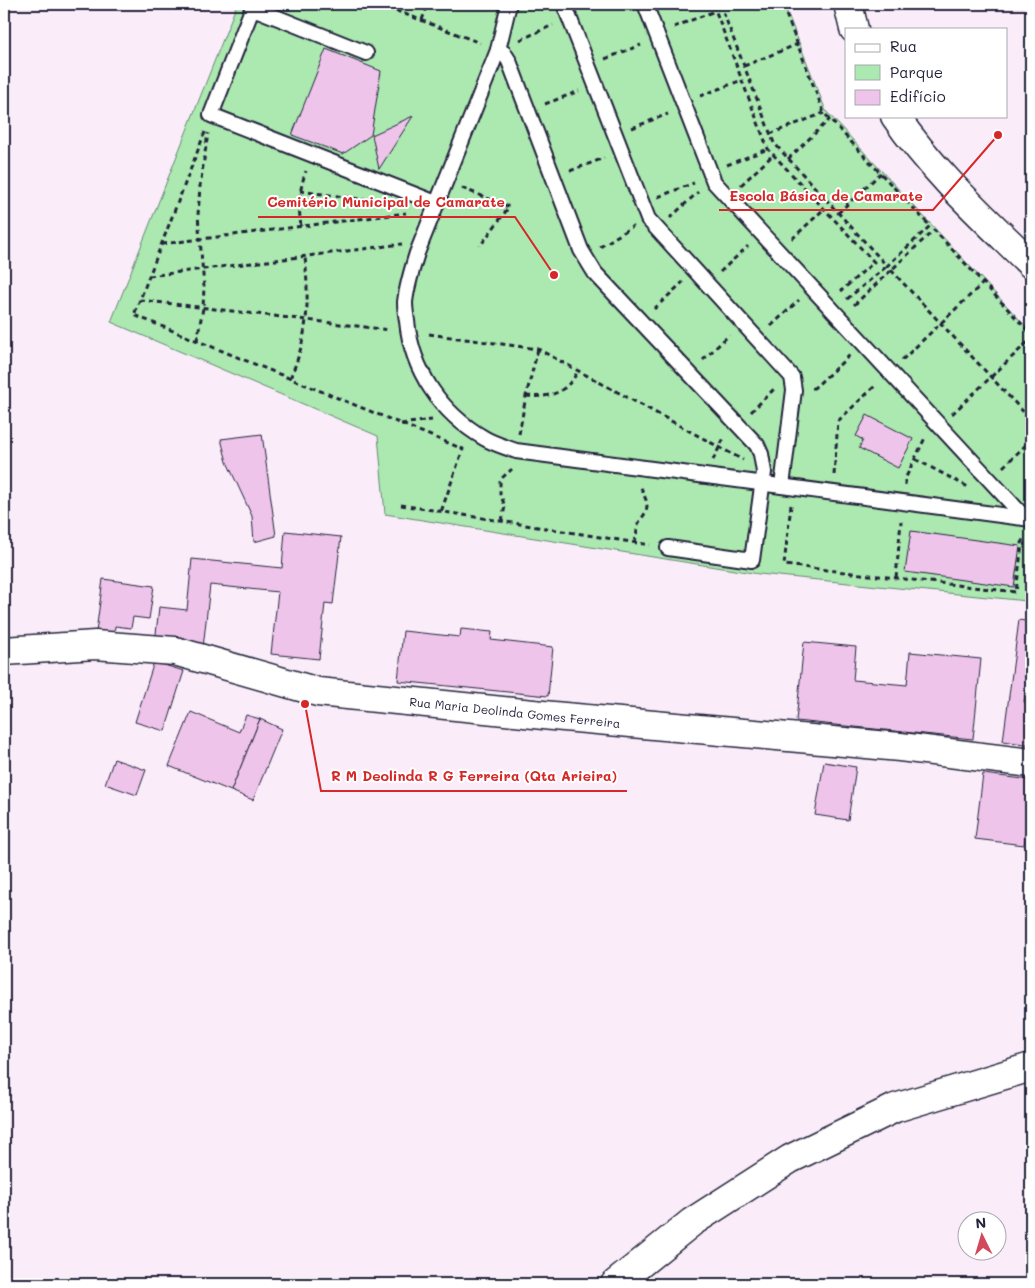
<svg xmlns="http://www.w3.org/2000/svg" width="1035" height="1288" viewBox="0 0 1035 1288" font-family="Mali,sans-serif">
	<style>
		.green { fill: #abe9b0; stroke: #668676 }
		.building { fill: #efc4eb; stroke: #22223b }
		.lines { fill: none; stroke-linecap: round; stroke-linejoin: round }
		.service-casing { stroke: #22223b; stroke-width: 18 }
		.tertiary-casing { stroke: #22223b; stroke-width: 31 }
		.path { stroke: #22223b; stroke-width: 3; stroke-dasharray: 5 4; stroke-linecap: butt }
		.service { stroke: #fff; stroke-width: 14 }
		.tertiary { stroke: #fff; stroke-width: 28 }
		.labels { text-anchor: middle; dominant-baseline: central; stroke-width: 4; stroke-linejoin: round; paint-order: stroke }
		.street-label { font-size: 12px; fill: #22223b; stroke: #fff }
		.leader { fill: none; stroke: #d62828; stroke-width: 2 }
		.callout-dot { fill: #d62828; stroke: #fff; stroke-width: 2 }
		.callout-label { font-size: 14px; text-anchor: middle; font-weight: bold; fill: #d62828; stroke: #fff; stroke-width: 4; stroke-linejoin: round; paint-order: stroke }
	</style>
	<rect width="100%" height="100%" fill="#faedf9"/>
	<filter id="ink" filterUnits="userSpaceOnUse"><feTurbulence type="fractalNoise" baseFrequency=".02" numOctaves="2"/><feDisplacementMap in="SourceGraphic" scale="10" xChannelSelector="R" yChannelSelector="G"/><feConvolveMatrix kernelMatrix="1 2 1 2 8 2 1 2 1" color-interpolation-filters="sRGB"/></filter>
	<g filter="url(#ink)">
		<polygon class="green" points="237,4 784,4 826,111 1031,332 1031,569 1027,601 759,574 385,514 378,436 111,322"/>
		<g class="building">
			<polygon points="326,49 381,71 371,135 343,154 292,135"/>
			<polygon points="413,116 379,169 372,135"/>
			<polygon points="867,415 913,439 898,468 859,448 863,440 856,436"/>
			<polygon points="262,434 276,536 254,542 252,516 227,462 221,439"/>
			<polygon points="285,531 341,537 333,604 325,603 319,659 271,654 278,592 210,585 203,648 155,643 159,607 187,610 192,559 282,568"/>
			<polygon points="911,531 1020,546 1014,587 905,572"/>
			<polygon points="103,579 154,586 149,619 133,617 131,628 115,626 114,634 96,632"/>
			<polygon points="1019,620 1031,622 1031,663 1029,662 1024,702 1031,703 1031,745 1003,741"/>
			<polygon points="461,629 492,632 491,640 553,647 548,696 398,681 403,631 460,637"/>
			<polygon points="804,642 856,647 853,680 907,685 910,652 981,659 973,739 796,721"/>
			<polygon points="154,662 184,671 165,731 135,722"/>
			<polygon points="191,712 239,732 246,715 260,719 231,791 169,766"/>
			<polygon points="260,719 282,729 253,800 231,791"/>
			<polygon points="114,759 146,770 137,795 105,784"/>
			<polygon points="824,762 856,767 848,820 815,815"/>
			<polygon points="983,774 1031,780 1031,805 1029,805 1024,845 975,839"/>
		</g>
		<g class="lines">
			<g class="service-casing">
				<g id="service">
					<polyline points="254,4 211,115 436,203"/>
					<path d="M509,4L498,50L417,253C412,269 407,285 405,302C405,308 406,315 407,321C412,371 441,413 484,438C494,444 506,447 516,451L1031,519"/>
					<polyline points="564,4 648,219 792,377 794,390 782,486"/>
					<polyline points="645,4 714,182 1025,518"/>
					<polyline points="253,8 366,53"/>
					<polyline points="498,50 504,53 509,61 581,250 595,273 757,445 761,454 764,472 752,560 668,548"/>
				</g>
			</g>
			<g class="tertiary-casing">
				<g id="tertiary">
					<polyline points="848,4 854,29"/>
					<path d="M895,116C933,172 983,217 1031,264"/>
					<polyline points="4,651 95,645 175,651 318,692 553,716 900,747 1031,763"/>
					<polyline points="615,1284 692,1222 790,1159 895,1108 1031,1067"/>
				</g>
			</g>
			<g class="path">
				<polyline points="379,4 480,43"/>
				<polyline points="532,4 547,11"/>
				<polyline points="713,4 768,149 874,262 841,291"/>
				<polyline points="720,4 774,143 887,266 930,226 824,113 782,4"/>
				<polyline points="422,20 428,4"/>
				<polyline points="674,27 715,11"/>
				<polyline points="520,40 553,25"/>
				<polyline points="605,59 641,45"/>
				<polyline points="744,66 798,44"/>
				<polyline points="700,96 742,80"/>
				<polyline points="545,104 579,91"/>
				<polyline points="632,128 668,114"/>
				<polyline points="205,132 134,315 463,449 441,512"/>
				<polyline points="770,134 824,113"/>
				<polyline points="788,159 830,119"/>
				<polyline points="727,165 768,149"/>
				<polyline points="570,171 604,158"/>
				<polyline points="741,185 773,155"/>
				<polyline points="462,188 509,207 480,246"/>
				<polyline points="300,191 374,201"/>
				<polyline points="658,197 694,183"/>
				<polyline points="838,213 881,173"/>
				<polyline points="670,218 698,192"/>
				<path d="M301,226C298,207 299,190 306,171"/>
				<polyline points="792,239 824,209"/>
				<polyline points="162,244 406,213"/>
				<polyline points="600,247 633,226"/>
				<polyline points="891,270 1031,420"/>
				<polyline points="720,272 748,246"/>
				<polyline points="149,276 402,244"/>
				<polyline points="847,299 887,266"/>
				<polyline points="140,300 390,330"/>
				<polyline points="854,305 934,230 1031,334"/>
				<polyline points="654,309 683,282"/>
				<polyline points="771,326 799,300"/>
				<polyline points="429,334 538,349 743,460"/>
				<polyline points="197,340 203,308 204,287 198,215 200,186 208,133"/>
				<polyline points="703,360 729,335"/>
				<polyline points="902,360 983,283"/>
				<path d="M290,378C309,336 309,301 305,256"/>
				<polyline points="812,388 814,388 850,355"/>
				<path d="M526,396C551,398 566,393 578,371"/>
				<polyline points="751,412 775,388"/>
				<polyline points="952,414 1031,339"/>
				<polyline points="401,424 432,420"/>
				<polyline points="519,434 526,396 538,349"/>
				<polyline points="915,459 970,488"/>
				<polyline points="713,460 725,436"/>
				<polyline points="1003,467 1031,440"/>
				<polyline points="834,475 838,421 876,385"/>
				<polyline points="905,485 905,479 925,438"/>
				<polyline points="401,505 650,545"/>
				<polyline points="791,505 784,565 1016,592 1023,536"/>
				<polyline points="502,521 505,506 500,494 500,482 503,477 512,469"/>
				<polyline points="635,543 638,524 646,512 647,506 646,500 640,485"/>
				<polyline points="896,578 901,521"/>
			</g>
			<use href="#service" class="service"/>
			<use href="#tertiary" class="tertiary"/>
		</g>
	</g>
	<g class="labels">
		<g class="street-label">
			<text transform="translate(515 712) rotate(6)">Rua Maria Deolinda Gomes Ferreira</text>
		</g>
	</g>
	<path class="leader" d="M998 135L933 210H719M554 275L515 217H258M305 704L321 791H627"/>
	<g class="callout-dot">
		<circle cx="998" cy="135" r="5"/>
		<circle cx="554" cy="275" r="5"/>
		<circle cx="305" cy="704" r="5"/>
	</g>
	<g class="callout-label">
		<text x="826" y="201">Escola Básica de Camarate</text>
		<text x="386" y="207">Cemitério Municipal de Camarate</text>
		<text x="474" y="781">R M Deolinda R G Ferreira (Qta Arieira)</text>
	</g>
	<rect width="1035" height="1288" fill="none" stroke="#fff" stroke-width="20"/>
	<rect x="10" y="10" width="1015" height="1268" fill="none" stroke="#22223b" stroke-width="2" filter="url(#ink)"/>
	<rect x="845" y="28" width="162" height="90" fill="#ffffff" stroke="#a7a7b1"/>
	<rect x="855" y="44" width="25" height="8" fill="#ffffff" stroke="#a7a7b1"/>
	<text x="890" y="52" font-size="15" fill="#22223b">Rua</text>
	<rect x="855" y="65" width="25" height="15" fill="#abe9b0" stroke="#a7a7b1"/>
	<text x="890" y="78" font-size="15" fill="#22223b">Parque</text>
	<rect x="855" y="90" width="25" height="15" fill="#efc4eb" stroke="#a7a7b1"/>
	<text x="890" y="102" font-size="15" fill="#22223b">Edifício</text>
	<g transform="translate(982 1236) rotate(355)"><circle r="24" fill="#ffffff" stroke="#a7a7b1"/>
	<path d="M0-4L9 19L0 12L-9 19Z" fill="#d1495b"/>
	<text y="-8" font-size="14" font-weight="bold" text-anchor="middle" fill="#22223b">N</text>
	</g>
</svg>
